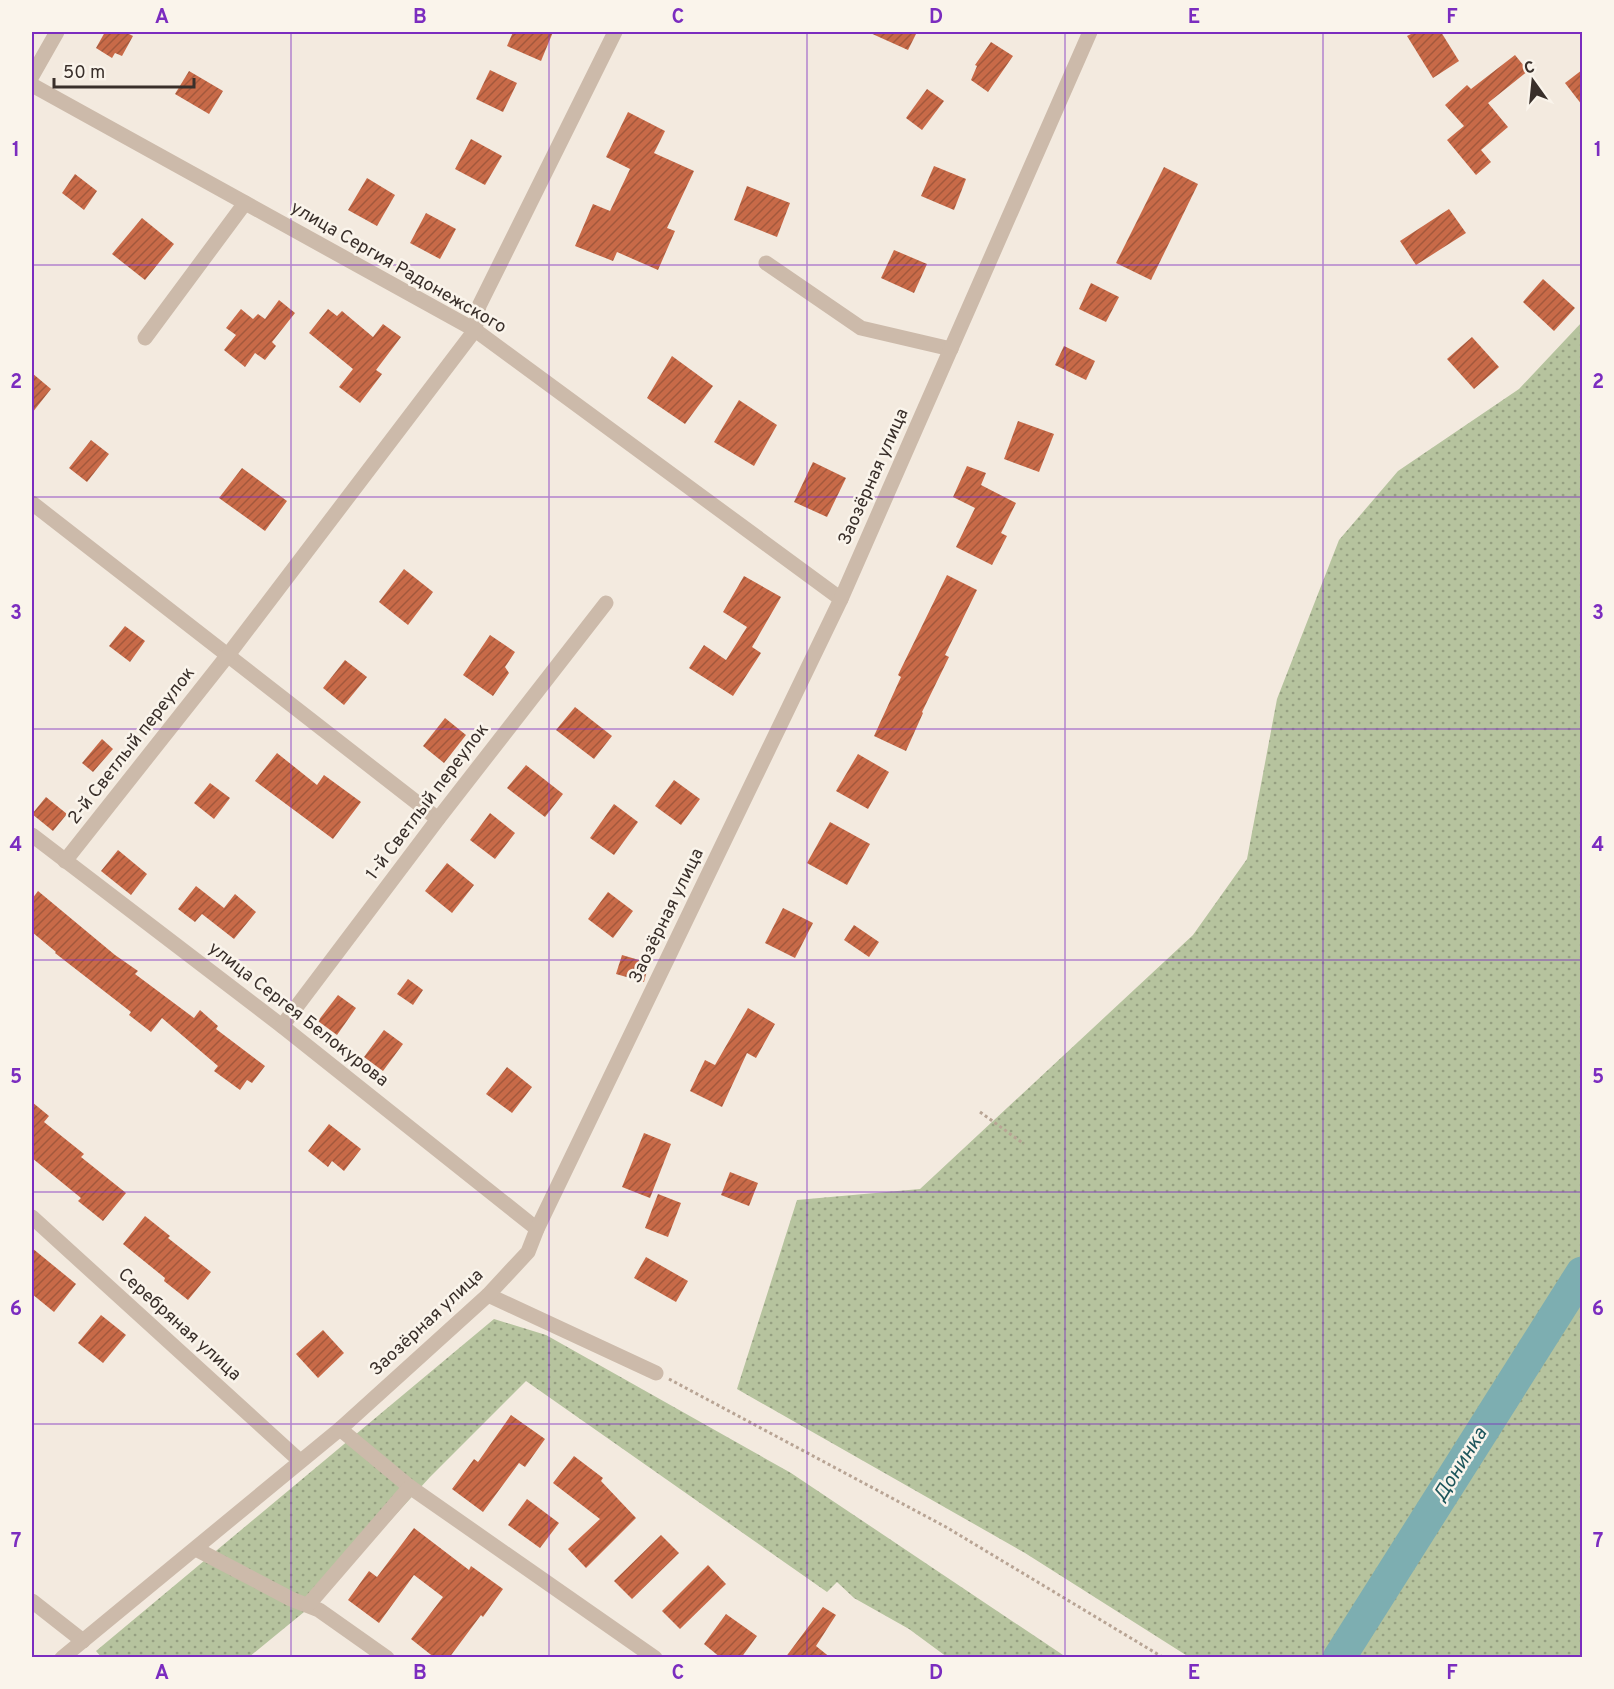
<svg xmlns="http://www.w3.org/2000/svg" width="1614" height="1689" viewBox="0 0 1614 1689" font-family="Overpass,sans-serif">
	<style>
		.grass { fill: url(#grass-dots) }
		.lines { fill: none; stroke-linecap: round; stroke-linejoin: round }
		.river { stroke: #7daeb1; stroke-width: 33 }
		.building { fill: url(#building-hatch) }
		.path { stroke: #b8a494; stroke-width: 3; stroke-dasharray: 3 3; stroke-linecap: butt }
		.minor { stroke: #ccbaaa; stroke-width: 15 }
		.grid { fill: none; stroke: #7b2cbf; stroke-width: 1.5; stroke-opacity: 0.55 }
		.labels { text-anchor: middle; dominant-baseline: central; stroke-width: 5; stroke-linejoin: round; paint-order: stroke }
		.street-label { font-size: 18px; fill: #392f2a; stroke: #faf4eb }
		.water-label { font-size: 20px; font-style: italic; fill: #1e565c; stroke: #faf4eb }
		.neatline { fill: none; stroke: #7b2cbf; stroke-width: 2 }
		.grid-label { font-size: 20px; text-anchor: middle; font-weight: bold; fill: #7b2cbf }
	</style>
	<defs>
		<pattern id="grass-dots" width="8" height="8" patternUnits="userSpaceOnUse" patternTransform="scale(1.5)"><rect width="8" height="8" fill="#b6c39e"/><path d="M2 2h.1M6 6h.1" fill="none" stroke="#959f81" stroke-width="1.8" stroke-linecap="round"/></pattern>
		<pattern id="building-hatch" width="6" height="6" patternUnits="userSpaceOnUse" patternTransform="scale(1.5)"><rect width="6" height="6" fill="#c86a48"/><path d="M-1 1l2-2M0 6l6-6M5 7l2-2" fill="none" stroke="#a3583c"/></pattern>
	</defs>
	<rect width="100%" height="100%" fill="#f3eadf"/>
	<g class="grass">
		<polygon points="1582,322 1582,1657 1189,1657 1025,1553 737,1389 797,1200 920,1189 1193,935 1247,859 1277,699 1339,540 1398,471 1519,389"/>
		<polygon points="494,1319 546,1335 791,1473 1066,1657 947,1657 909,1629 854,1598 837,1582 827,1592 526,1381 430,1477 315,1603 249,1657 102,1658 96,1651"/>
	</g>
	<g class="lines">
		<polyline class="river" points="1339,1658 1582,1273"/>
	</g>
	<g class="building">
		<polygon points="105,32 125,32 133,36 122,56 115,53 112,58 96,48"/>
		<polygon points="513,32 553,32 541,61 507,46"/>
		<polygon points="868,32 917,32 908,50"/>
		<polygon points="1415,32 1441,32 1459,61 1433,78 1407,36"/>
		<polygon points="991,42 1013,56 988,92 971,80 977,66 975,65"/>
		<polygon points="1515,55 1528,71 1488,103 1508,127 1481,150 1491,162 1476,175 1447,140 1464,126 1445,105 1467,85 1471,89"/>
		<polygon points="490,70 517,83 503,112 476,99"/>
		<polygon points="1582,70 1582,105 1565,83"/>
		<polygon points="189,71 223,91 209,114 175,94"/>
		<polygon points="927,89 944,101 922,130 906,118"/>
		<polygon points="628,112 665,131 654,153 694,171 667,228 675,231 658,270 617,252 613,261 575,246 593,204 610,211 630,169 606,157"/>
		<polygon points="471,139 502,156 485,185 455,169"/>
		<polygon points="934,166 966,179 954,210 921,196"/>
		<polygon points="1164,167 1198,184 1151,280 1116,263"/>
		<polygon points="75,174 97,191 84,210 62,193"/>
		<polygon points="367,178 395,195 377,226 348,210"/>
		<polygon points="747,186 790,203 777,237 734,220"/>
		<polygon points="1449,209 1466,233 1416,265 1400,241"/>
		<polygon points="426,213 456,229 440,259 410,243"/>
		<polygon points="142,218 174,244 145,280 112,254"/>
		<polygon points="894,250 927,264 914,293 881,278"/>
		<polygon points="1543,279 1575,308 1554,331 1523,302"/>
		<polygon points="1091,283 1119,297 1106,322 1079,309"/>
		<polygon points="279,300 295,313 272,342 276,346 265,360 255,353 245,367 224,350 236,335 226,328 241,309 253,319 258,314 265,319"/>
		<polygon points="328,309 337,316 342,311 373,337 383,324 401,337 376,370 382,374 360,403 339,387 353,369 309,333"/>
		<polygon points="1472,337 1499,367 1474,389 1447,359"/>
		<polygon points="1064,346 1095,361 1086,380 1055,365"/>
		<polygon points="672,356 713,386 685,424 647,398"/>
		<polygon points="32,373 51,389 32,413"/>
		<polygon points="739,400 777,425 754,466 714,442"/>
		<polygon points="1018,421 1054,434 1039,472 1004,459"/>
		<polygon points="91,440 109,454 87,482 69,468"/>
		<polygon points="813,462 846,478 827,517 794,502"/>
		<polygon points="967,466 986,473 981,485 1016,503 1001,533 1007,536 992,565 956,547 975,508 953,497"/>
		<polygon points="242,468 287,501 265,531 219,498"/>
		<polygon points="404,569 433,592 408,625 379,602"/>
		<polygon points="947,575 977,590 945,655 949,657 922,712 923,713 906,751 874,736 901,677 898,675"/>
		<polygon points="744,576 781,597 752,647 761,653 733,696 689,668 704,645 726,660 747,627 723,612"/>
		<polygon points="125,626 145,641 130,662 109,646"/>
		<polygon points="490,635 515,652 505,667 509,673 493,696 463,675"/>
		<polygon points="345,660 367,677 344,705 323,688"/>
		<polygon points="575,707 612,736 594,759 556,730"/>
		<polygon points="445,718 466,735 444,763 423,746"/>
		<polygon points="102,739 113,749 93,772 82,763"/>
		<polygon points="277,753 317,785 324,775 361,802 333,839 255,781"/>
		<polygon points="858,754 889,772 868,809 836,791"/>
		<polygon points="526,765 563,794 545,817 507,788"/>
		<polygon points="674,780 700,799 681,825 655,806"/>
		<polygon points="210,783 230,798 214,819 194,803"/>
		<polygon points="46,797 67,814 53,831 32,814"/>
		<polygon points="614,804 638,822 614,855 590,838"/>
		<polygon points="490,813 515,833 495,859 470,840"/>
		<polygon points="830,822 870,844 847,885 807,863"/>
		<polygon points="118,850 147,874 131,895 101,871"/>
		<polygon points="447,863 474,885 452,913 425,891"/>
		<polygon points="196,886 224,908 235,894 256,912 234,939 202,914 195,922 178,909"/>
		<polygon points="38,891 115,955 138,971 135,974 194,1018 200,1010 218,1026 216,1029 265,1066 252,1083 247,1080 240,1090 214,1071 218,1066 162,1018 151,1032 129,1015 131,1012 55,953 56,952 32,932 32,899"/>
		<polygon points="608,892 633,911 613,938 588,919"/>
		<polygon points="783,908 813,923 795,958 765,943"/>
		<polygon points="854,925 879,942 869,957 844,940"/>
		<polygon points="622,955 649,963 644,982 616,974"/>
		<polygon points="408,979 423,990 413,1005 397,994"/>
		<polygon points="338,995 356,1008 337,1035 318,1021"/>
		<polygon points="748,1008 775,1024 756,1058 747,1053 722,1107 690,1091 705,1060 715,1065"/>
		<polygon points="384,1030 403,1044 383,1071 364,1057"/>
		<polygon points="507,1067 532,1087 512,1113 486,1094"/>
		<polygon points="32,1102 49,1116 44,1122 84,1154 81,1157 126,1193 103,1221 78,1201 81,1198 32,1158"/>
		<polygon points="329,1124 361,1149 344,1171 332,1161 328,1167 308,1151"/>
		<polygon points="644,1133 671,1144 650,1198 622,1187"/>
		<polygon points="730,1172 758,1183 749,1206 721,1195"/>
		<polygon points="658,1194 681,1203 668,1237 645,1228"/>
		<polygon points="145,1216 170,1236 168,1238 211,1272 188,1300 164,1281 165,1278 123,1244"/>
		<polygon points="32,1248 76,1284 54,1312 32,1294"/>
		<polygon points="646,1257 688,1281 676,1302 634,1278"/>
		<polygon points="101,1315 126,1335 103,1363 78,1343"/>
		<polygon points="323,1330 344,1353 318,1378 296,1354"/>
		<polygon points="511,1415 545,1439 525,1467 519,1463 483,1512 452,1489 474,1459 478,1462"/>
		<polygon points="574,1456 603,1478 601,1481 636,1518 586,1568 568,1549 600,1519 553,1483"/>
		<polygon points="527,1499 559,1523 540,1548 508,1525"/>
		<polygon points="414,1528 469,1570 471,1566 503,1589 483,1617 481,1615 449,1658 435,1658 411,1639 443,1597 414,1575 379,1623 348,1600 369,1571 377,1577"/>
		<polygon points="661,1535 679,1553 632,1599 614,1581"/>
		<polygon points="708,1565 726,1584 680,1629 662,1611"/>
		<polygon points="823,1607 836,1615 816,1646 831,1658 785,1658"/>
		<polygon points="726,1614 757,1636 741,1658 721,1658 704,1644"/>
	</g>
	<g class="lines">
		<g class="path">
			<polyline points="980,1112 1024,1144"/>
			<polyline points="669,1379 946,1527 1164,1658"/>
		</g>
		<g class="minor">
			<polyline points="32,76 57,32"/>
			<polyline points="32,85 475,330 841,599"/>
			<polyline points="766,263 861,328 951,349"/>
			<polyline points="145,338 245,203"/>
			<polyline points="32,503 438,819"/>
			<polyline points="32,835 282,1026 537,1229"/>
			<polyline points="65,861 228,655 475,330 479,306 615,32"/>
			<polyline points="282,1026 438,819 606,603"/>
			<polyline points="32,1217 300,1461"/>
			<polyline points="488,1295 656,1373"/>
			<polyline points="340,1429 410,1487"/>
			<polyline points="196,1549 291,1599 319,1610 387,1658"/>
			<polyline points="32,1601 83,1641"/>
			<polyline points="308,1605 410,1487 655,1658"/>
			<polyline points="62,1658 340,1429 488,1295 528,1252 537,1229 841,599 1090,32"/>
		</g>
	</g>
	<path class="grid" d="M291,32V1658M549,32V1658M807,32V1658M1065,32V1658M1323,32V1658M32,265H1582M32,497H1582M32,729H1582M32,960H1582M32,1192H1582M32,1424H1582"/>
	<g class="labels">
		<g class="street-label">
			<text transform="translate(398 268) rotate(30)">улица Сергия Радонежского</text>
			<text transform="translate(874 477) rotate(-66)">Заозёрная улица</text>
			<text transform="translate(132 746) rotate(-52)">2-й Светлый переулок</text>
			<text transform="translate(428 802) rotate(-53)">1-й Светлый переулок</text>
			<text transform="translate(667 916) rotate(-64)">Заозёрная улица</text>
			<text transform="translate(298 1015) rotate(38)">улица Сергея Белокурова</text>
			<text transform="translate(427 1323) rotate(-43)">Заозёрная улица</text>
			<text transform="translate(179 1325) rotate(42)">Серебряная улица</text>
		</g>
		<g class="water-label">
			<text transform="translate(1461 1465) rotate(-58)">Донинка</text>
		</g>
	</g>
	<rect width="1614" height="1689" fill="none" stroke="#faf4eb" stroke-width="66"/>
	<g transform="translate(1533 81) rotate(345)" stroke="#faf4eb" stroke-width="4.5" paint-order="stroke">
	<path d="M0-4.5L10 22L0 15L-10 22Z" fill="#392f2a"/>
	<text y="-9" font-size="16" font-weight="bold" text-anchor="middle" fill="#392f2a">С</text>
	</g>
	<path d="M54 78v9h140v-9" fill="none" stroke="#392f2a" stroke-width="3"/>
	<text x="63" y="78" font-size="18" fill="#392f2a" stroke="#faf4eb" stroke-width="4.5" paint-order="stroke">50 m</text>
	<rect x="33" y="33" width="1548" height="1623" class="neatline"/>
	<g class="grid-label">
		<text x="162" y="23">A</text>
		<text x="420" y="23">B</text>
		<text x="678" y="23">C</text>
		<text x="936" y="23">D</text>
		<text x="1194" y="23">E</text>
		<text x="1452" y="23">F</text>
		<text x="16" y="156">1</text>
		<text x="1598" y="156">1</text>
		<text x="16" y="388">2</text>
		<text x="1598" y="388">2</text>
		<text x="16" y="619">3</text>
		<text x="1598" y="619">3</text>
		<text x="16" y="851">4</text>
		<text x="1598" y="851">4</text>
		<text x="16" y="1083">5</text>
		<text x="1598" y="1083">5</text>
		<text x="16" y="1315">6</text>
		<text x="1598" y="1315">6</text>
		<text x="16" y="1547">7</text>
		<text x="1598" y="1547">7</text>
		<text x="162" y="1679">A</text>
		<text x="420" y="1679">B</text>
		<text x="678" y="1679">C</text>
		<text x="936" y="1679">D</text>
		<text x="1194" y="1679">E</text>
		<text x="1452" y="1679">F</text>
	</g>
</svg>
